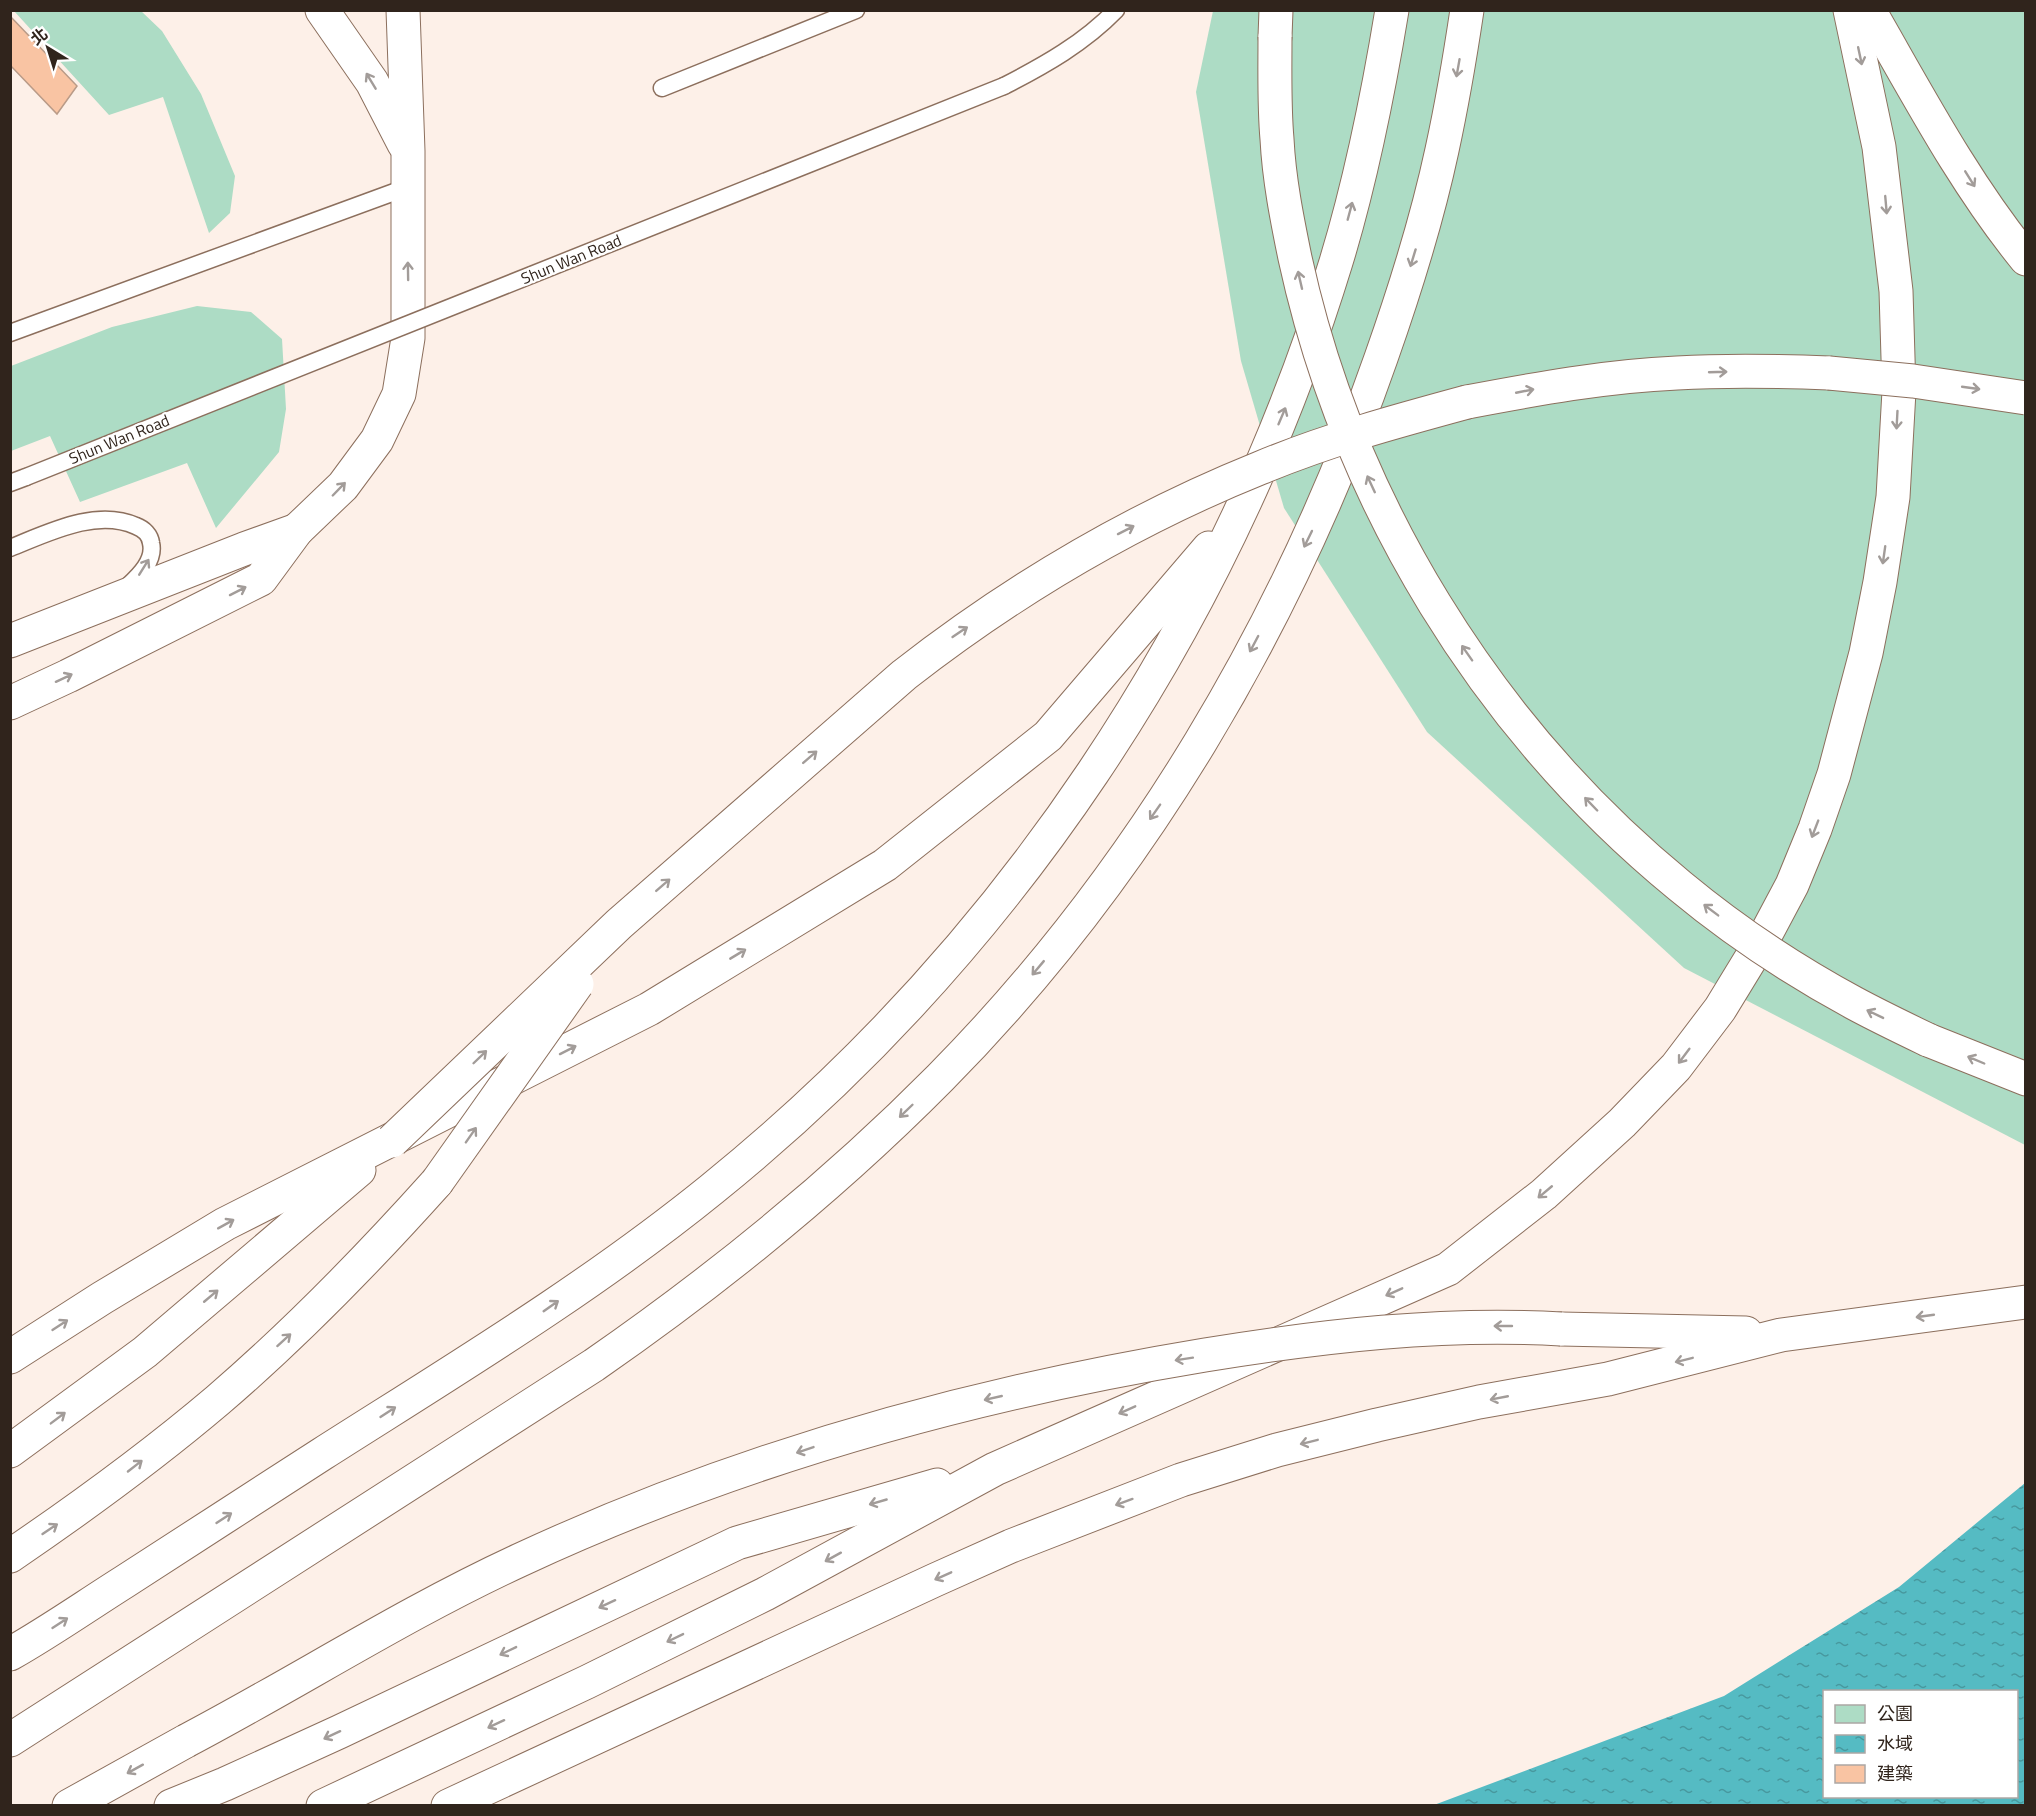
<svg xmlns="http://www.w3.org/2000/svg" width="2036" height="1816" viewBox="0 0 2036 1816" font-family="'Titillium Web','Noto Sans TC',sans-serif">
	<style>
		.green { fill: #addcc5 }
		.water { fill: url(#water-ripples); fill-rule: evenodd }
		.building { fill: #f9c4a3; stroke: #b99b88; stroke-width: 1.5 }
		.lines { fill: none; stroke-linecap: round; stroke-linejoin: round }
		.service-casing { stroke: #8c6f5d; stroke-width: 19 }
		.motorway-casing { stroke: #8c6f5d; stroke-width: 35 }
		.service { stroke: #fff; stroke-width: 16 }
		.motorway { stroke: #fff; stroke-width: 33 }
		.service-bridge-casing { stroke: #8c6f5d; stroke-width: 19; stroke-linecap: butt }
		.motorway-bridge-casing { stroke: #8c6f5d; stroke-width: 35; stroke-linecap: butt }
		.service-bridge { stroke: #fff; stroke-width: 16 }
		.motorway-bridge { stroke: #fff; stroke-width: 33 }
		.oneway { stroke: #a29c99 }
		.labels { text-anchor: middle; dominant-baseline: central; stroke-width: 4.5; stroke-linejoin: round; paint-order: stroke }
		.street-label { font-size: 16px; fill: #30241c; stroke: #fff }
	</style>
	<defs>
		<pattern id="water-ripples" width="26" height="14" patternUnits="userSpaceOnUse" patternTransform="scale(1.5)"><rect width="26" height="14" fill="#55bbc3"/><path d="M2 4q2-2 4 0t4 0M15 11q2-2 4 0t4 0" fill="none" stroke="#47989e"/></pattern>
	</defs>
	<rect width="100%" height="100%" fill="#fdf0e8"/>
	<g class="green">
		<polygon points="14,11 141,11 162,31 201,94 235,176 230,213 209,233 163,97 109,115"/>
		<polygon points="1213,11 2025,11 2025,1145 1684,968 1427,732 1284,508 1241,361 1196,92"/>
		<polygon points="197,306 251,312 282,339 286,409 279,452 216,528 187,463 80,502 50,436 11,451 11,366 112,327"/>
	</g>
	<path class="water" d="M2025,1483V1805H1434L1724,1696L1899,1587ZM1824,1692H2016V1796H1824Z"/>
	<polygon class="building" points="10,16 77,86 57,114 10,65"/>
	<g class="lines">
		<g class="service-casing">
			<g id="service">
				<path d="M1004,86C1045,65 1084,43 1116,10"/>
				<polyline points="662,88 856,10"/>
				<polyline points="10,333 408,187"/>
				<polyline points="10,483 26,477"/>
				<path d="M10,548C48,533 96,508 136,526C144,529 150,535 151,543C155,560 140,575 128,586"/>
			</g>
		</g>
		<g class="motorway-casing">
			<g id="motorway">
				<polyline points="322,10 372,82 404,144"/>
				<path d="M1869,10C1918,95 1964,183 2026,259"/>
				<polyline points="1275,37 1276,10"/>
				<path d="M1467,402C1536,389 1606,376 1677,373C1728,370 1778,371 1829,373"/>
				<polyline points="10,641 244,549 297,530"/>
				<polyline points="10,703 68,676 261,579 297,530 343,486 377,440 399,394 408,338 408,151 403,10"/>
				<polyline points="1928,1040 2026,1079"/>
				<polyline points="1561,1329 1746,1333"/>
				<polyline points="10,1357 102,1298 225,1224 649,1009 885,865 1048,736 1209,548"/>
				<polyline points="10,1451 145,1352 359,1170"/>
				<path d="M10,1556C82,1507 152,1456 218,1400C296,1333 368,1259 437,1182"/>
				<path d="M10,1654C49,1632 86,1606 124,1582C190,1539 256,1497 322,1454C454,1370 590,1288 712,1189C1007,951 1225,625 1336,262C1361,180 1378,95 1392,10"/>
				<path d="M10,1740L594,1365C718,1279 834,1185 940,1078C1139,877 1288,624 1381,358C1405,290 1427,220 1442,150C1452,104 1460,57 1467,10"/>
				<polyline points="69,1806 186,1741"/>
				<polyline points="171,1806 225,1784 339,1732 737,1543 937,1485"/>
				<polyline points="323,1806 587,1682 765,1594 995,1469 1448,1269 1544,1194 1622,1123 1676,1067 1720,1009 1767,932 1792,885 1815,829 1834,774 1866,653 1880,582 1893,497 1899,391 1896,291 1879,147 1850,10"/>
				<polyline points="448,1806 935,1580 1011,1546 1181,1480 1277,1450 1377,1425 1479,1402 1608,1379 1781,1335 2026,1302"/>
			</g>
		</g>
		<use href="#service" class="service"/>
		<use href="#motorway" class="motorway"/>
		<g class="service-bridge-casing">
			<polyline id="service-bridge" points="26,477 1004,86"/>
		</g>
		<g class="motorway-bridge-casing">
			<g id="motorway-bridge">
				<path d="M1275,37C1275,71 1274,105 1277,139C1279,179 1287,219 1295,258C1348,502 1487,728 1680,886C1733,930 1793,970 1854,1003C1878,1016 1903,1028 1928,1040"/>
				<polyline points="1829,373 1913,381 2026,398"/>
				<path d="M392,1141L619,924L904,675C1013,590 1131,520 1260,468C1327,440 1397,421 1467,402"/>
				<polyline points="437,1182 577,984"/>
				<path d="M186,1741C298,1682 405,1613 520,1560C737,1459 969,1394 1205,1355C1322,1336 1442,1322 1561,1329"/>
			</g>
		</g>
		<use href="#service-bridge" class="service-bridge"/>
		<use href="#motorway-bridge" class="motorway-bridge"/>
	</g>
	<defs><path id="oneway-shaft" d="M-6 0H5M1.5-3L5.5 0L1.5 3" fill="none" stroke-width="1.6" stroke-linecap="round" stroke-linejoin="round" transform="scale(1.5)"/></defs>
	<g class="oneway">
		<use href="#oneway-shaft" transform="translate(1860 56) rotate(78)"/>
		<use href="#oneway-shaft" transform="translate(1458 68) rotate(100)"/>
		<use href="#oneway-shaft" transform="translate(371 81) rotate(-121)"/>
		<use href="#oneway-shaft" transform="translate(1970 179) rotate(58)"/>
		<use href="#oneway-shaft" transform="translate(1886 205) rotate(85)"/>
		<use href="#oneway-shaft" transform="translate(1350 211) rotate(-75)"/>
		<use href="#oneway-shaft" transform="translate(1413 258) rotate(107)"/>
		<use href="#oneway-shaft" transform="translate(408 271) rotate(-91)"/>
		<use href="#oneway-shaft" transform="translate(1300 280) rotate(-103)"/>
		<use href="#oneway-shaft" transform="translate(1718 372) rotate(-2)"/>
		<use href="#oneway-shaft" transform="translate(1971 388) rotate(8)"/>
		<use href="#oneway-shaft" transform="translate(1525 391) rotate(-11)"/>
		<use href="#oneway-shaft" transform="translate(1282 416) rotate(-67)"/>
		<use href="#oneway-shaft" transform="translate(1897 420) rotate(93)"/>
		<use href="#oneway-shaft" transform="translate(1371 484) rotate(-115)"/>
		<use href="#oneway-shaft" transform="translate(339 489) rotate(-46)"/>
		<use href="#oneway-shaft" transform="translate(1126 530) rotate(-27)"/>
		<use href="#oneway-shaft" transform="translate(1308 539) rotate(116)"/>
		<use href="#oneway-shaft" transform="translate(1884 555) rotate(98)"/>
		<use href="#oneway-shaft" transform="translate(144 567) rotate(-58)"/>
		<use href="#oneway-shaft" transform="translate(238 591) rotate(-27)"/>
		<use href="#oneway-shaft" transform="translate(960 632) rotate(-34)"/>
		<use href="#oneway-shaft" transform="translate(1254 644) rotate(118)"/>
		<use href="#oneway-shaft" transform="translate(1467 653) rotate(-125)"/>
		<use href="#oneway-shaft" transform="translate(64 678) rotate(-25)"/>
		<use href="#oneway-shaft" transform="translate(810 757) rotate(-41)"/>
		<use href="#oneway-shaft" transform="translate(1591 804) rotate(-134)"/>
		<use href="#oneway-shaft" transform="translate(1155 812) rotate(125)"/>
		<use href="#oneway-shaft" transform="translate(1815 829) rotate(111)"/>
		<use href="#oneway-shaft" transform="translate(663 885) rotate(-41)"/>
		<use href="#oneway-shaft" transform="translate(1711 910) rotate(-143)"/>
		<use href="#oneway-shaft" transform="translate(738 954) rotate(-31)"/>
		<use href="#oneway-shaft" transform="translate(1038 968) rotate(130)"/>
		<use href="#oneway-shaft" transform="translate(1875 1014) rotate(-154)"/>
		<use href="#oneway-shaft" transform="translate(568 1050) rotate(-27)"/>
		<use href="#oneway-shaft" transform="translate(1684 1056) rotate(127)"/>
		<use href="#oneway-shaft" transform="translate(480 1057) rotate(-44)"/>
		<use href="#oneway-shaft" transform="translate(1976 1060) rotate(-157)"/>
		<use href="#oneway-shaft" transform="translate(906 1111) rotate(136)"/>
		<use href="#oneway-shaft" transform="translate(471 1135) rotate(-55)"/>
		<use href="#oneway-shaft" transform="translate(1545 1192) rotate(140)"/>
		<use href="#oneway-shaft" transform="translate(226 1224) rotate(-29)"/>
		<use href="#oneway-shaft" transform="translate(1394 1292) rotate(156)"/>
		<use href="#oneway-shaft" transform="translate(211 1296) rotate(-40)"/>
		<use href="#oneway-shaft" transform="translate(551 1306) rotate(-35)"/>
		<use href="#oneway-shaft" transform="translate(1925 1316) rotate(172)"/>
		<use href="#oneway-shaft" transform="translate(60 1325) rotate(-33)"/>
		<use href="#oneway-shaft" transform="translate(1503 1326) rotate(180)"/>
		<use href="#oneway-shaft" transform="translate(284 1340) rotate(-42)"/>
		<use href="#oneway-shaft" transform="translate(1184 1359) rotate(171)"/>
		<use href="#oneway-shaft" transform="translate(1684 1360) rotate(166)"/>
		<use href="#oneway-shaft" transform="translate(993 1398) rotate(167)"/>
		<use href="#oneway-shaft" transform="translate(1499 1398) rotate(169)"/>
		<use href="#oneway-shaft" transform="translate(1127 1410) rotate(156)"/>
		<use href="#oneway-shaft" transform="translate(388 1412) rotate(-33)"/>
		<use href="#oneway-shaft" transform="translate(58 1418) rotate(-37)"/>
		<use href="#oneway-shaft" transform="translate(1309 1442) rotate(166)"/>
		<use href="#oneway-shaft" transform="translate(805 1450) rotate(161)"/>
		<use href="#oneway-shaft" transform="translate(135 1466) rotate(-38)"/>
		<use href="#oneway-shaft" transform="translate(878 1502) rotate(164)"/>
		<use href="#oneway-shaft" transform="translate(1124 1502) rotate(160)"/>
		<use href="#oneway-shaft" transform="translate(224 1518) rotate(-33)"/>
		<use href="#oneway-shaft" transform="translate(50 1529) rotate(-34)"/>
		<use href="#oneway-shaft" transform="translate(833 1557) rotate(151)"/>
		<use href="#oneway-shaft" transform="translate(943 1576) rotate(156)"/>
		<use href="#oneway-shaft" transform="translate(607 1604) rotate(155)"/>
		<use href="#oneway-shaft" transform="translate(60 1623) rotate(-33)"/>
		<use href="#oneway-shaft" transform="translate(675 1638) rotate(154)"/>
		<use href="#oneway-shaft" transform="translate(508 1651) rotate(154)"/>
		<use href="#oneway-shaft" transform="translate(496 1724) rotate(155)"/>
		<use href="#oneway-shaft" transform="translate(332 1735) rotate(155)"/>
		<use href="#oneway-shaft" transform="translate(135 1769) rotate(151)"/>
	</g>
	<g class="labels">
		<g class="street-label">
			<text transform="translate(571 259) rotate(-22)">Shun Wan Road</text>
			<text transform="translate(119 439) rotate(-22)">Shun Wan Road</text>
		</g>
	</g>
	<rect width="2036" height="1816" fill="none" stroke="#30241c" stroke-width="24"/>
	<rect x="1823" y="1690" width="195" height="108" fill="#ffffff" stroke="#aca7a4" stroke-width="1.5"/>
	<rect x="1835" y="1705" width="30" height="18" fill="#addcc5" stroke="#aca7a4" stroke-width="1.5"/>
	<text x="1877" y="1720" font-size="18" fill="#30241c">公園</text>
	<rect x="1835" y="1735" width="30" height="18" fill="url(#water-ripples)" stroke="#aca7a4" stroke-width="1.5"/>
	<text x="1877" y="1750" font-size="18" fill="#30241c">水域</text>
	<rect x="1835" y="1765" width="30" height="18" fill="#f9c4a3" stroke="#aca7a4" stroke-width="1.5"/>
	<text x="1877" y="1780" font-size="18" fill="#30241c">建築</text>
	<g transform="translate(48 48) rotate(322)" stroke="#ffffff" stroke-width="4.5" paint-order="stroke">
	<path d="M0-4.5L10 22L0 15L-10 22Z" fill="#30241c"/>
	<text y="-9" font-size="16" font-weight="bold" text-anchor="middle" fill="#30241c">北</text>
	</g>
</svg>
